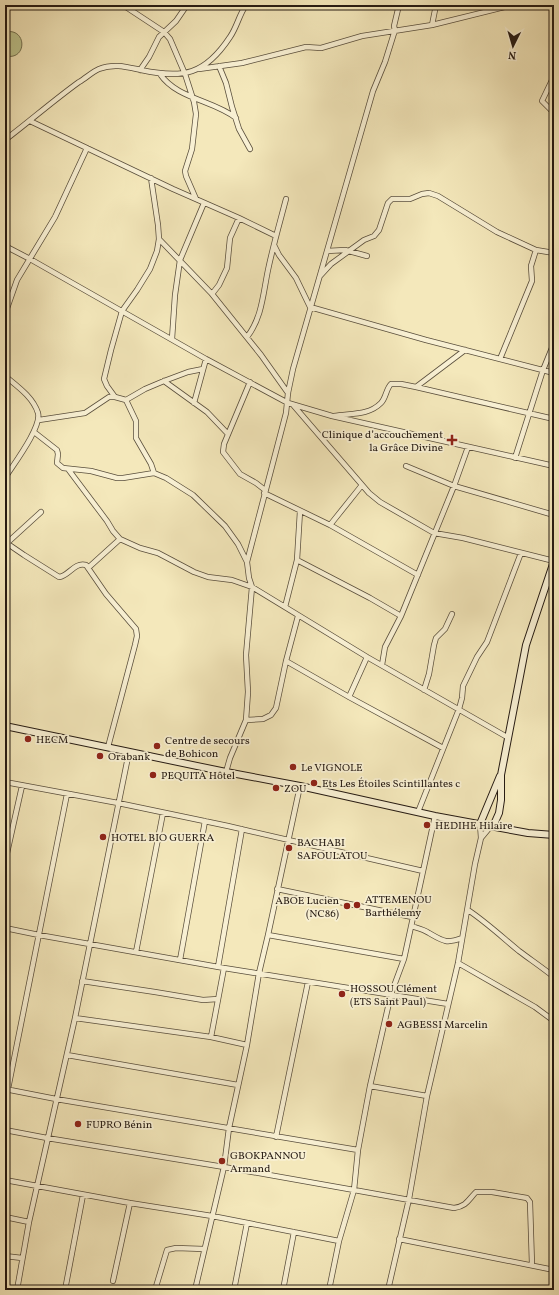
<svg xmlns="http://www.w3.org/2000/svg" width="559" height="1295" font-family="Vollkorn,serif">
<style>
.green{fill:#bec58e;stroke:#727050}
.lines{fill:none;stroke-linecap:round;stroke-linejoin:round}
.street-casing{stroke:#594e3c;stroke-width:6}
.secondary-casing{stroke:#251a12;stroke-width:8}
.street{stroke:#f8f0d3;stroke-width:4.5}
.secondary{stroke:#f8f0d3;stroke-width:6}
.poi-dot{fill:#8f2418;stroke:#f8f0d3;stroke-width:1.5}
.labels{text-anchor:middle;stroke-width:3.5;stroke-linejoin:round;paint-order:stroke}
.poi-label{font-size:11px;fill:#251a12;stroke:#f8f0d3;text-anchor:start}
</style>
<rect width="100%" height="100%" fill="#f4e8bb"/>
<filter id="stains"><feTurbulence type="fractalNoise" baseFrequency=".005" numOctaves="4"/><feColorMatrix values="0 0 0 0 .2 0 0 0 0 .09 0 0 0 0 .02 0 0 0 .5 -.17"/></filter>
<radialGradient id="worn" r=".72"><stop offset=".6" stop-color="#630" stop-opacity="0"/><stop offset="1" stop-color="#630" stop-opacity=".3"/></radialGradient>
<path class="green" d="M5 32C27 27 28 61 5 56Z"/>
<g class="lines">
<defs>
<path id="street" d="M123 5 164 32 170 39 185 74 194 102 196 114 192 149 185 171 186 176 196 199
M432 25 436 5
M219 66 226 83 232 107 239 129 250 149
M199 69 242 63 306 47 321 48 362 36 432 25 513 5
M140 70 149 57 159 37 176 21 187 5
M160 74C177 99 213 100 236 118
M554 76 542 101 550 109 554 112
M30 121 173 189 239 218 276 236
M5 140C30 121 54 100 79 82 86 78 92 72 99 69 114 63 127 67 141 70 183 79 205 75 230 37 237 27 239 15 246 5
M159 239 212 294 261 355 288 393
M274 245 279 255 296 278 310 307 426 340 554 373
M5 246 30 259 206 359 288 403 332 416 554 466
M327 251 345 250 367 256
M320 276 331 264 364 240 374 236 379 230 388 203 392 199H410L422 194 429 193 438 196 497 232 536 250 554 253
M212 294 219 285 227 268 230 238 239 218
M5 314 17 280 55 217 87 148
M247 337C262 318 263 294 268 270 273 246 280 222 286 199
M172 339 175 295 180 260 204 203
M500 359 532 281 531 266 536 250
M5 376C17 386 33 397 38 413 42 427 13 465 5 478
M164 381 207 412 228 434
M250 382 224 444 223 452 240 474 256 483 265 490
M416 387 554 419
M115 397 107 386 104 379 111 350 122 311 137 290 150 269 157 251 159 239 158 225 151 178
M126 400 136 421V438L151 464 154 473
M194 403 206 359
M294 406 369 493 380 502 434 533 463 538 554 561
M334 416C350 413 368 416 381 403 386 398 386 389 391 384H401L416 387 465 350
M39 420 85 413 109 397H115L126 400 145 389 164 381 188 372 203 369
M34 432 57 450 58 454 57 463 63 468 91 471 117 478H123L154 473 166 478 193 495 225 526 238 544 247 562
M515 458 543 370 554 343
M406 466 454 486 554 515
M68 469 107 521 113 531 120 539 140 548 158 553 194 572 208 577 232 580 252 587 367 657 507 737
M264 493 330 525 418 575
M330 525 362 485
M5 542 24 555 59 577C69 576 74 562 86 565L106 594 136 629 137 636 135 645 108 747
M7 543 41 512
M297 560 370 598 401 616
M88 568 120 539
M285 607 297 560 300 511
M286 661 349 697 443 748
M382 665 385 647 401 616 454 486 468 447
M424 690 429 674 434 645 436 638 445 629 452 614
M349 697 367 657
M246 720 263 719 271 715 276 708 286 661 298 616
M226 772 230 758 246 720 248 692 246 655 252 587 249 578 247 562 286 413 288 393 293 369 373 91 385 62 395 30 394 26 399 5
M5 782 118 803 228 826 423 871
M300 786 268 935 404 959 435 816
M418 812 459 709 462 698 463 686 477 657 487 642 521 553
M481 838 491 826
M5 862 22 786
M277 889 412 917
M468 910C486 922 502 937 519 951 531 960 543 968 554 977
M411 926C417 928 423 929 429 933 443 941 446 944 462 938
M5 928 39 935 224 968 448 1004
M136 952 163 813
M404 959 391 994 370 1086 358 1150 354 1190 454 1208C467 1206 468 1200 476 1192H492L527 1198 530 1202 532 1265
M180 960 205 821
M458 963 535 1007 554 1021
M218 967 242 829
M82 981 155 992 203 1000 218 999
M75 1018 211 1037 247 1045
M211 1037 224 968
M67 1055 238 1085
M370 1086 427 1096
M5 1089 56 1099 358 1150
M8 1089 67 794
M5 1130 47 1138 224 1167 229 1128 247 1045 259 973 268 935
M276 1137 308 982
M5 1180 130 1203 212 1216 339 1241
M5 1217 29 1222
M399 1239 554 1270
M5 1256 22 1258
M113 1281 130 1203
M17 1290 29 1222 75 1018 129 752
M65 1290 83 1195
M155 1290 167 1250 176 1248 204 1249
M195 1290 224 1167 354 1190 339 1241 329 1290
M234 1290 247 1223
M283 1290 294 1232
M388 1290 409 1199 427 1096 458 963 475 864 481 838 480 824"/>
<path id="secondary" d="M5 726 226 772 300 786 435 816 528 833 554 835
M480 824 500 776
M491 826 495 822 499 813 501 800V775L526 645 554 561"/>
</defs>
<use href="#street" class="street-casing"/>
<use href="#secondary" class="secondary-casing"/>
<use href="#street" class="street"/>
<use href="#secondary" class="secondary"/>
</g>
<g class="poi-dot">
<path d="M450 434h4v4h4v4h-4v4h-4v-4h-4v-4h4z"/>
<circle cx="28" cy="739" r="4"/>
<circle cx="157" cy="746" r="4"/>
<circle cx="100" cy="756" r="4"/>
<circle cx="293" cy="767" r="4"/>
<circle cx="153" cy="775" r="4"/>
<circle cx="314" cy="783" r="4"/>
<circle cx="276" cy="788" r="4"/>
<circle cx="427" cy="825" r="4"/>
<circle cx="103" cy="837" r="4"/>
<circle cx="289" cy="848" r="4"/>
<circle cx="357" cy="905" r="4"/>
<circle cx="347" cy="906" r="4"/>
<circle cx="342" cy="994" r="4"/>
<circle cx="389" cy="1024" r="4"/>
<circle cx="78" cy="1124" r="4"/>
<circle cx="222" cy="1161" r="4"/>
</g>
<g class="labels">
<g class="poi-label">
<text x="443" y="438" text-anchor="end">Clinique d’accouchement<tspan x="443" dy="13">la Grâce Divine</tspan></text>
<text x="36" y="743">HECM</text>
<text x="165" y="744">Centre de secours<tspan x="165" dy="13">de Bohicon</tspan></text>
<text x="108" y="760">Orabank</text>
<text x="301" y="771">Le VIGNOLE</text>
<text x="161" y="779">PEQUITA Hôtel</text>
<text x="322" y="787">Ets Les Étoiles Scintillantes c</text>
<text x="284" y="792">ZOU</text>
<text x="435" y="829">HEDIHE Hilaire</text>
<text x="111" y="841">HOTEL BIO GUERRA</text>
<text x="297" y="846">BACHABI<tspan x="297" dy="13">SAFOULATOU</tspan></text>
<text x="365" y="903">ATTEMENOU<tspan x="365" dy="13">Barthélemy</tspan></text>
<text x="339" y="904" text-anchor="end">ABOE Lucien<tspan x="339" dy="13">(NC86)</tspan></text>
<text x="350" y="992">HOSSOU Clément<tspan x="350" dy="13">(ETS Saint Paul)</tspan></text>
<text x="397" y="1028">AGBESSI Marcelin</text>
<text x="86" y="1128">FUPRO Bénin</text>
<text x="230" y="1159">GBOKPANNOU<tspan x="230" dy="13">Armand</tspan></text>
</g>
</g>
<rect width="559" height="1295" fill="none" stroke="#f4e8bb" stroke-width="20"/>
<rect x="6" y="6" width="547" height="1283" fill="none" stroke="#251a12" stroke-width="2"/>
<rect x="10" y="10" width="539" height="1275" fill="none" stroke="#251a12"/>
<g transform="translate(513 46) rotate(185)" stroke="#f8f0d3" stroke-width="3" paint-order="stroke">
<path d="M0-3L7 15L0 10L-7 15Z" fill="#251a12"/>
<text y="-6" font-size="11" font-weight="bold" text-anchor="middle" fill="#251a12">N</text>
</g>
<rect width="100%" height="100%" filter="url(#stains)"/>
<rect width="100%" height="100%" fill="url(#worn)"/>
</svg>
